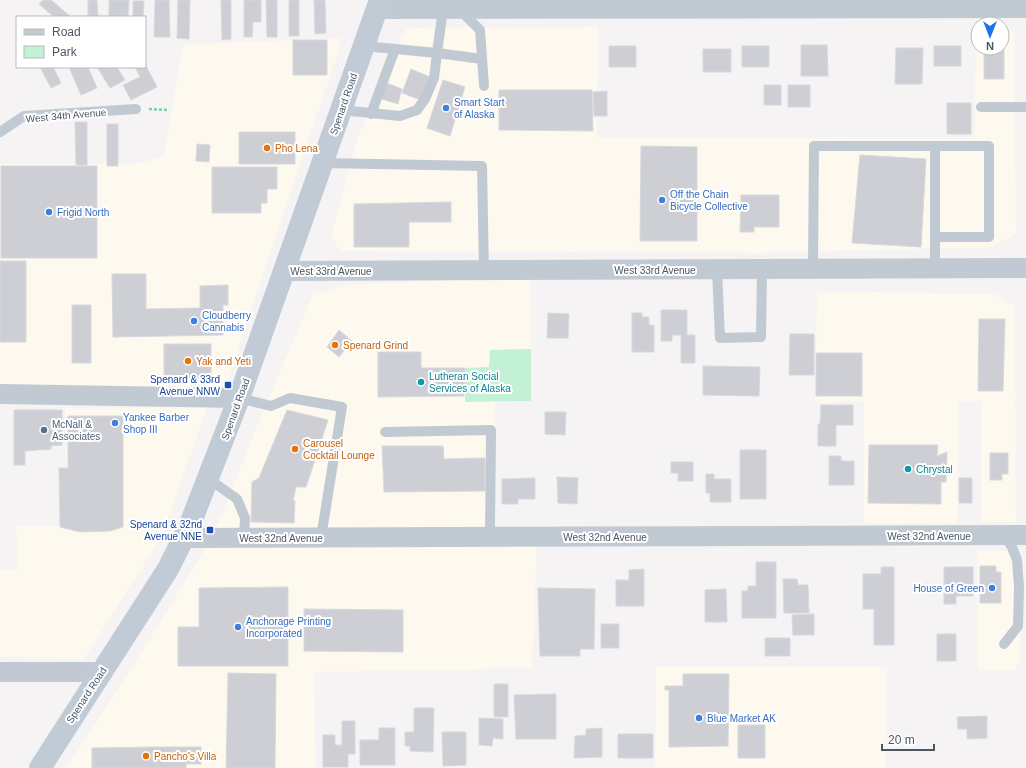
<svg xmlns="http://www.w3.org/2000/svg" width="1026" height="768" font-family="Arial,sans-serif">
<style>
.commercial{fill:#fdf9ef}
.green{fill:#c3f1d5}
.building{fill:#cdcfd5;stroke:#d7d9de}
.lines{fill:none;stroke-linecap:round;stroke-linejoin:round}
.path{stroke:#7ad0a6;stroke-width:2.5;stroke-dasharray:3 2;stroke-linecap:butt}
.service{stroke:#c1cad2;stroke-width:10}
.minor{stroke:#c1cad2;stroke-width:20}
.secondary{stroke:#c1cbd6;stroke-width:22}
.shop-dot{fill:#3f7fe0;stroke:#fff;stroke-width:1.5}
.food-dot{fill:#e8710a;stroke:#fff;stroke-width:1.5}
.culture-dot{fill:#0f9aa8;stroke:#fff;stroke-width:1.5}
.transit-dot{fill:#1a4fb4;stroke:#fff;stroke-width:1.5}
.service-dot{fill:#5c6f8a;stroke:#fff;stroke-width:1.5}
.labels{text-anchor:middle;stroke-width:4;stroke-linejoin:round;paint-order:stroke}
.shop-label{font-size:10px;fill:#366cbe;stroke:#fff;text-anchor:start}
.street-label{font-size:10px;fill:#4a5661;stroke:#fff}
.food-label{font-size:10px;fill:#c56008;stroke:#fff;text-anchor:start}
.culture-label{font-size:10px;fill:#0d838f;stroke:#fff;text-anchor:start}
.transit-label{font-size:10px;fill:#164399;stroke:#fff;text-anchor:end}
.service-label{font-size:10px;fill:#4e5e75;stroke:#fff;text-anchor:start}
</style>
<rect width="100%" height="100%" fill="#f5f3f3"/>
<path class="commercial" d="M598 27 597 138 974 139 976 34H978V48H1002V33H1014L1016 234 992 247 840 251 761 253 340 251 331 236 357 139 391 58 407 28Z
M340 38 339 50 225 388 0 385V164L143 163 164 155 183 45Z
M478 279H530L531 401 495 402 496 521V546L537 545 532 668 314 672 316 768H67V767L145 647 206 547 223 512 262 413 313 294 351 284Z
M817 291 995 294 1015 306 1016 522H981V401H959L957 523 864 524V401L815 403Z
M207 407 163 534 84 659 0 657V569H18L16 525 59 526 60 468 66 466 65 408Z
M1018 550 1020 565V660L1015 670 978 669 977 551Z
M656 667H887L885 768H655Z"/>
<path class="green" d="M531 349V401L465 402V368L489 367 490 350Z"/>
<path class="building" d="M43 0H51L71 17H54L39 4Z
M88 0H97L98 16 107 17H88Z
M109 0H129L128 17H109Z
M155 0H169L170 37H154Z
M178 0H190L189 39 177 38Z
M221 0H231V39L222 40Z
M244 0H261V22H253L252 37H244Z
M266 0H277V37H267Z
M289 0H299V36H289Z
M314 0H325L326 33 315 34Z
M133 1H144L143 17H133Z
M293 40H327V75H293Z
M1002 41H1004V79H984V48H1002Z
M801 45H827L828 76H801Z
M609 46H636V67H609Z
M742 46H769V67H742Z
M934 46H961V66H934Z
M896 48H923L922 84H895Z
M703 49H731V72H703Z
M145 64 157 87 131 100 123 85 140 77 135 67H145Z
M40 67H53L61 83 51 88Z
M69 67H88L97 88 81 95Z
M97 67H117L125 80 110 88Z
M411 69 430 77 421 100 402 93Z
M443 80 465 87 450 136 427 128Z
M384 82 402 89 398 104 379 98Z
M764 85H781V105H764Z
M788 85H810V107H788Z
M499 90H592L593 131 499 130Z
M607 91V116H594L593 92Z
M947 103H971V134H947Z
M75 122H87V165H76Z
M107 124H118V166H107Z
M239 132H295V164H239Z
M197 144 210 145 209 162 196 161Z
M641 146 697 147V241H640Z
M860 155 926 159 921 247 852 243Z
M1 166H97V258H1Z
M212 167H277V189H267V203H261V213H212Z
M741 195H779V227H754V232H740Z
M451 202V222H409V247H354V204Z
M0 261H26V342H0Z
M112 274H146V309L200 308V286L228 285V305H223V335L113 337Z
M72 305H91V363H72Z
M661 310H687V335H695V363H681V335H672V341H661Z
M548 313 569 314 568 338H547Z
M632 313H642V317H649V325H654V352H632Z
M979 319H1005L1003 391H978Z
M339 330 352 341 339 357 327 347Z
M790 334H814V375H789Z
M164 344H211V378H164Z
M378 352H421V368H465L464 396 378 397Z
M816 353H862V396H816Z
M703 366 760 367 759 396 703 395Z
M821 405H853V425H836V446H818V424H820Z
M14 410H62V445L51 446V449L25 451V465H14Z
M287 410 328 420 306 487H296L293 501H295L294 523 251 522 252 482 259 478Z
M545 412H566L565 435 545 434Z
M68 416H123V527L110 531 80 532 60 527 59 468H68Z
M869 445H938L937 456 947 452 946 482H941V504L868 503Z
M382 446H443L444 459 485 458V491L384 492Z
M740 450H766V499H740Z
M990 453H1008V474H1002V480H990Z
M829 456H841V461H854V485H829Z
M671 462H693V481H678V473H671Z
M706 474H714V479H731V502H710V493H706Z
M557 477 578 478 577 504 558 503Z
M535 478V499H518V504H502V479Z
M959 478H972V503H959Z
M756 562H776V618H742V591H748V586H756Z
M980 566H996V572H1001V603H980Z
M881 567H894V645H874V609H863V574H881Z
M944 567H973V596H956V604H944Z
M644 569V606H616V580H629V570Z
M783 579H797L798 585H808L809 613H784Z
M288 587V666H178V627H199V588Z
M538 588 595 589 594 649H580V656H540Z
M726 589 727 622H705V590Z
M304 609 403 610V652L304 651Z
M814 614V635H793L792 615Z
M601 624H619V648H601Z
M937 634H956V661H937Z
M765 638H790V656H765Z
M228 673 276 674 275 768H226Z
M683 674H729L728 746 669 747V690H665V686H683Z
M494 684H508V717H494Z
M556 694V739H516L514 695Z
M414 708H434L433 752 410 751V746H405V732H414Z
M987 716V738L967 739V729H958L957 717Z
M479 718 503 719V739L493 738 492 746 479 745Z
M342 721H355V754H348V767H323V735H335V745H342Z
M738 725H765V758H738Z
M379 728H395V765H360V740H379Z
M602 728V757L574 758 575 736 586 735V729Z
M442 732H466V765L443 766Z
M618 734H653V758H618Z
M155 747H201V764H186V768H92V748Z"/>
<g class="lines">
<path class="path" d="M149 109 168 110"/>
<path class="service" d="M460 10 480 30 484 86
M364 46 437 53 443 9
M981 107H1026
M341 110 400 116 417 110 425 99 434 78 437 53 482 59
M371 114 395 49
M0 132 24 116 136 109
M322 163 482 166 484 271
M935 237H989V146H935V269
M813 269 814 146H935
M717 270 720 338 761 337 762 270
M239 398 271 406 290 398 342 407 321 538
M385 432 491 430 490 537
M209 479 237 499 245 518 244 538
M1004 535 1012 547 1017 560 1019 587 1018 626 1004 644"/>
<path class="minor" d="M377 9 1026 8
M283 271 1026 268
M0 394 239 398
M184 538 1026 535
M0 672H101"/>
<path class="secondary" d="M40 768 168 569 189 527 239 398 380 0"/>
</g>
<g class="shop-dot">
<circle cx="446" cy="108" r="4"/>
<circle cx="662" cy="200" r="4"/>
<circle cx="49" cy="212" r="4"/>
<circle cx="194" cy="321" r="4"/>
<circle cx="115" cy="423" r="4"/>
<circle cx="992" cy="588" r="4"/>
<circle cx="238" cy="627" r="4"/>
<circle cx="699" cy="718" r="4"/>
</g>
<g class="food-dot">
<circle cx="267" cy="148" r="4"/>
<circle cx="335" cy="345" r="4"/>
<circle cx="188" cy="361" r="4"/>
<circle cx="295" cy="449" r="4"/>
<circle cx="146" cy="756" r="4"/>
</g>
<g class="culture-dot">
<circle cx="421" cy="382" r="4"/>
<circle cx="908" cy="469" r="4"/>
</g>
<g class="transit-dot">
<rect x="224" y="381" width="8" height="8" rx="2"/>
<rect x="206" y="526" width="8" height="8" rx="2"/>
</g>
<circle class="service-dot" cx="44" cy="430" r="4"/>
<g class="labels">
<g class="shop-label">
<text x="454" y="106">Smart Start<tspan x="454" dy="12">of Alaska</tspan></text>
<text x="670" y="198">Off the Chain<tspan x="670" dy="12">Bicycle Collective</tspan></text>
<text x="57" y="216">Frigid North</text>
<text x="202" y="319">Cloudberry<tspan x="202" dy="12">Cannabis</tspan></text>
<text x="123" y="421">Yankee Barber<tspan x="123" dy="12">Shop III</tspan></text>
<text x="984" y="592" text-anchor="end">House of Green</text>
<text x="246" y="625">Anchorage Printing<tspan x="246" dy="12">Incorporated</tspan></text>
<text x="707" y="722">Blue Market AK</text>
</g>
<g class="street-label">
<text transform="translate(343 104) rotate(-71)" y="4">Spenard Road</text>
<text transform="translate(66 115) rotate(-5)" y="4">West 34th Avenue</text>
<text x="655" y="274">West 33rd Avenue</text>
<text x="331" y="275">West 33rd Avenue</text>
<text transform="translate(235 409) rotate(-70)" y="4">Spenard Road</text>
<text x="929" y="540">West 32nd Avenue</text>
<text x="605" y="541">West 32nd Avenue</text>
<text x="281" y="542">West 32nd Avenue</text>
<text transform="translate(86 695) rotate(-57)" y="4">Spenard Road</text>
</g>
<g class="food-label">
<text x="275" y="152">Pho Lena</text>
<text x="343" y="349">Spenard Grind</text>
<text x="196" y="365">Yak and Yeti</text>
<text x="303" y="447">Carousel<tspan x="303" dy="12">Cocktail Lounge</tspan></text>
<text x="154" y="760">Pancho's Villa</text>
</g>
<g class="culture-label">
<text x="429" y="380">Lutheran Social<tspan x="429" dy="12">Services of Alaska</tspan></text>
<text x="916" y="473">Chrystal</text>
</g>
<g class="transit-label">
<text x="220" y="383">Spenard &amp; 33rd<tspan x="220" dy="12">Avenue NNW</tspan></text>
<text x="202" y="528">Spenard &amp; 32nd<tspan x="202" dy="12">Avenue NNE</tspan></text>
</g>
<g class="service-label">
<text x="52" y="428">McNall &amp;<tspan x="52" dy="12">Associates</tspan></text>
</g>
</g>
<rect x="16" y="16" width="130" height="52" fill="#ffffff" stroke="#b7bbc0"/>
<rect x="24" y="29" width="20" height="6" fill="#c1cbd6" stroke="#b7bbc0"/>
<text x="52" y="36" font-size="12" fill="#4a5661">Road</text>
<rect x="24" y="46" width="20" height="12" fill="#c3f1d5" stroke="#b7bbc0"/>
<text x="52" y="56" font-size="12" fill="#4a5661">Park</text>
<g transform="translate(990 36) rotate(180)"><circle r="19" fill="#ffffff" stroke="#b7bbc0"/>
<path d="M0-3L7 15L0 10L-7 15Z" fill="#1a73e8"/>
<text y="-6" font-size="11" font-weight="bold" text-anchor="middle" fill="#4a5661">N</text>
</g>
<path d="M882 744v6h52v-6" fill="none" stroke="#4a5661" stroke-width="2"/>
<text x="888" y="744" font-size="12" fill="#4a5661" stroke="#ffffff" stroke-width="3" paint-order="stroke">20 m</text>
</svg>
